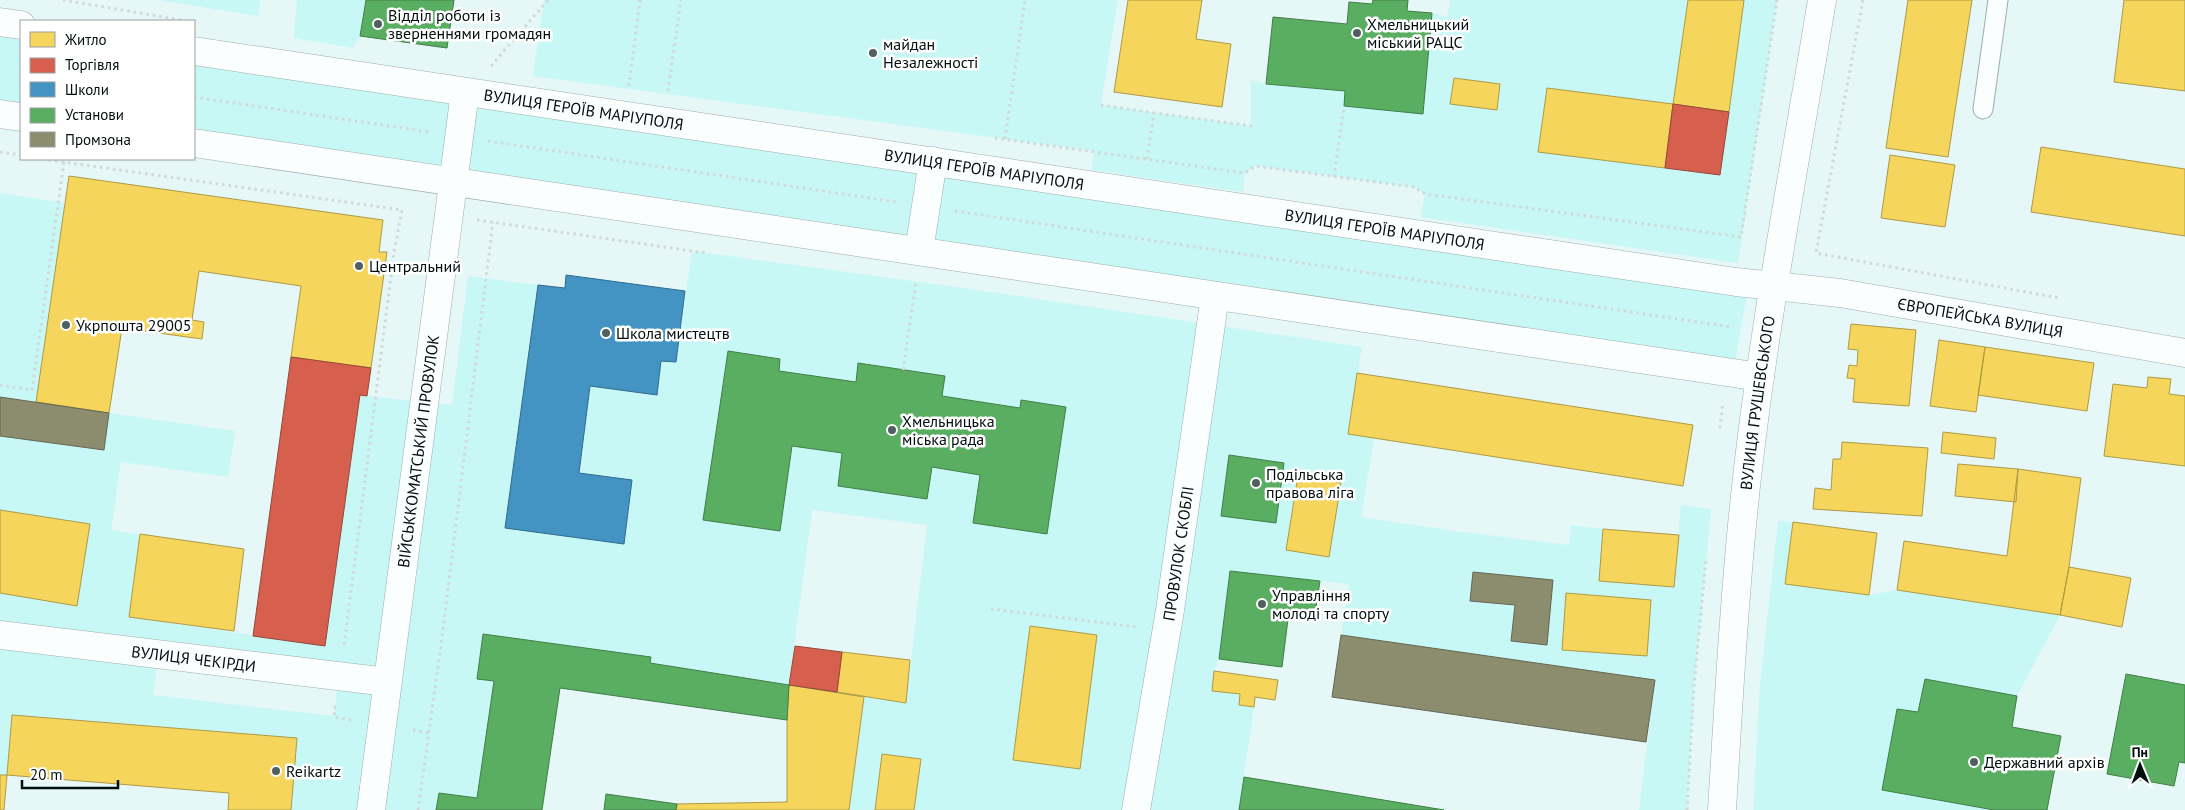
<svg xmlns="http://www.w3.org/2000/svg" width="2185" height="810" font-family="'PT Sans',sans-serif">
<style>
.green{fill:#c7f8f6;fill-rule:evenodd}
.homes{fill:#f6d55c;stroke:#ad9a45}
.shops{fill:#d6604d;stroke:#96483a}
.schools{fill:#4393c3;stroke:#306b8d}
.public{fill:#5aae61;stroke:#407e48}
.industry{fill:#8c8c6e;stroke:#636651}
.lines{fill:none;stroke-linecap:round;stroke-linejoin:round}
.service-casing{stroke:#9eadad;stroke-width:21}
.minor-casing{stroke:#9eadad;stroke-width:29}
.tertiary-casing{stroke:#9eadad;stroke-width:29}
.path{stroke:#d2d8d7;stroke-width:3;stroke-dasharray:2.5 4;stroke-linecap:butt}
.service{stroke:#fbfefe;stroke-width:19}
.minor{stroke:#fbfefe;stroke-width:28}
.tertiary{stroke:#fbfefe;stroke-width:28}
.poi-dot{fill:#51605f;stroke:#fff;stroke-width:2}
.labels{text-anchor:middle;stroke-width:5;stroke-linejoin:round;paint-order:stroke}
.poi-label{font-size:16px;fill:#020f0e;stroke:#fff;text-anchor:start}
.street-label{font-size:16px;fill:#020f0e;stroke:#fff}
</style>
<rect width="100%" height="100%" fill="#e5f7f6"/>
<path class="green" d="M159 0H260L258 16Z
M297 0H366L360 36 353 48 294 38Z
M544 0H1118L1101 105 1251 126V80L1266 84 1345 91 1344 106 1423 113 1432 13 1447 17 1450 0H1777L1738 263 1421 217 1425 194 1414 187 1255 166 1245 173 1243 192 1092 170 1094 151 533 76Z
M0 32 21 36V107L0 103Z
M194 61 1747 294 1735 363 194 132Z
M0 193 65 203 36 402 0 397Z
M692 251 957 287 1362 347 1348 434 1374 438 1361 517 1454 531 1569 545 1571 525 1603 529 1599 581 1674 587 1681 505 1711 509 1694 685 1687 810H1639L1655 680 1341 635 1349 584 1231 571 1219 659 1214 671 1212 690 1240 694 1239 705 1254 707 1239 810H914L921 759 882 754 875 810H849L864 697 906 703 927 525 812 510 789 685 650 663V657L483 634 477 679 494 681 477 798 439 793 436 810H291L296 738 12 715 7 775H0V593L77 605 0 510V436L104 450 109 413 235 431 228 477 121 462 111 530 140 534 129 617 325 646 360 395 452 405 468 276 538 285 506 528 624 544 632 480 579 473 590 386 657 395 661 361 676 362ZM728 352 780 359 779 371 856 382 859 363 945 376 942 396 1020 408 1021 400 1066 407 1047 534 973 523 980 475 932 467 927 499 838 486 842 453 792 446 780 531 703 520ZM1473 572 1553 580 1547 645 1511 641 1515 605 1471 601ZM1566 593 1651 600 1647 656 1562 650ZM158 656 339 677 334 716 153 695Z
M1778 521 1793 522 1785 584 1869 595 1897 590 2060 615 2017 696 1925 679 1918 712 1897 709 1882 790 1994 810H1753L1760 684Z"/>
<path class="homes" d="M1128 0H1202L1196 39 1231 44 1222 107 1114 92Z
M1688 0H1744L1729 112 1673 104Z
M1908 0H1972L1948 157 1886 148Z
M2124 0H2185V91L2114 82Z
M1454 78 1500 84 1497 110 1450 104Z
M1547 88 1673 104 1665 168 1538 152Z
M2041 147 2185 169V236L2031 212Z
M1890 155 1955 165 1945 227 1881 218Z
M69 176 383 220 379 252H387L371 368 291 357 301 286 199 271 192 320 204 322 202 339 122 328 109 413 36 402Z
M1851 324 1916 330 1909 406 1853 402 1855 379 1847 378 1849 365 1857 366 1858 350 1848 349Z
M1939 340 1985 347 1976 412 1930 406Z
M1985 347 2094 363 2087 411 1978 395Z
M1357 373 1693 425 1683 486 1348 434Z
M2148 377 2171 379 2169 394 2185 396V466L2104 456 2113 384 2147 388Z
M1943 432 1996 438 1994 459 1941 453Z
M1842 442 1928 448 1922 516 1813 509 1815 488 1831 490 1833 459H1841Z
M1958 464 2018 469 2016 502 1955 496Z
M2018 469 2081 478 2069 567 2060 615 1897 590 1904 541 2007 556Z
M1298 476 1341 483 1329 557 1286 550Z
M0 510 90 524 77 606 0 593Z
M1793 522 1877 533 1869 595 1785 584Z
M1603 529 1679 535 1674 587 1599 581Z
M140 534 244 549 234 631 129 617Z
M2069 567 2131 578 2122 627 2060 615Z
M1566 593 1651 600 1647 656 1562 650Z
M1030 626 1097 635 1080 769 1013 760Z
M842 652 910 660 906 703 837 692Z
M1214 671 1278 680 1275 700 1255 697 1254 707 1239 705 1240 694 1212 691Z
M789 685 864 697 849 810H676L677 804 787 802V720Z
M12 715 297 738 291 810H228L229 793 7 775Z
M882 754 921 759 914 810H875Z
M0 775H7L4 810H0Z"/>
<path class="shops" d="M1673 104 1729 112 1720 175 1665 168Z
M291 357 371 368 367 396 360 395 325 646 253 636Z
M795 646 842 652 837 692 789 685Z"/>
<path class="schools" d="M566 275 685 291 676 362 661 361 657 395 590 386 579 473 632 480 624 544 505 528 538 285 565 288Z"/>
<path class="public" d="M366 0H454L447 48 360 36Z
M1373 0H1408L1407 11 1432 13 1423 114 1344 106 1345 91 1266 84 1273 17 1347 24 1349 2 1372 4Z
M728 351 780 359 779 371 856 382 858 363 945 376 942 396 1020 408 1021 400 1066 407 1047 534 973 523 980 475 932 467 927 499 838 486 842 453 792 446 780 531 703 520Z
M1229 455 1284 463 1276 523 1221 516Z
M1230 571 1320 581 1315 614 1289 611 1282 667 1219 659Z
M483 634 651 657 650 663 789 685 787 720 560 688 542 810H436L439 793 477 798 494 681 477 679Z
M2126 674 2185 685V763L2179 762 2174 786 2107 774Z
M1925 679 2017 696 2012 727 2061 736 2047 810H1994L1882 790 1897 709 1918 712Z
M1244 777 1444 810H1239Z
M606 794 677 804 676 810H604Z"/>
<path class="industry" d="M0 397 109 413 104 450 0 436Z
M1473 572 1553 580 1547 645 1511 641 1515 605 1470 601Z
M1341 635 1655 680 1646 742 1332 697Z"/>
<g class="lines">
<defs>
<path id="service" d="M1983 109 1998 0"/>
<g id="minor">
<path d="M919 251 933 161"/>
<path id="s1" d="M0 635 387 682"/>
<path id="s2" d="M371 810 465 92"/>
<path id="s3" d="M1136 810 1170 610 1215 296"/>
</g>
<g id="tertiary">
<path d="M0 22 21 25"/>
<path id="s4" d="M194 51 1736 282 1840 293 2185 353"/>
<path d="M0 114 21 117"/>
<path d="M194 143 1760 377"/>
<path id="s5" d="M1722 810C1728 712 1733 613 1743 515 1760 343 1794 171 1822 0"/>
</g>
</defs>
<use href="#service" class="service-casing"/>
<use href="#minor" class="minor-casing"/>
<use href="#tertiary" class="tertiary-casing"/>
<path class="path" d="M63 0 187 21
M1863 0 1816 253 2059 298
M491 66 548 0
M629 86 640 0
M668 91 681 0
M194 97 430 132
M1101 105 1154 113
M995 138 1245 173 1255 166 1414 187 1425 194 1741 237 1777 0
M1005 139 1025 0
M488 141 897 202
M0 152 21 155
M42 159 402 210 394 252 344 646
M1147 159 1154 113 1252 126
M1334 177 1344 106
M955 211 1731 327
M477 220 706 253
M903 370 916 281
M0 385 32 390 64 162
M1720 428 1723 402
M991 609 1137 627
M335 706 334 717 352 720
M413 730 429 733
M418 810 441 646 493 222
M1687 810 1694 685 1706 561"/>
<use href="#service" class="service"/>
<use href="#minor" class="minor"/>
<use href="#tertiary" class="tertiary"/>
</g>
<g class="poi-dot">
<circle cx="378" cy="24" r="5"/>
<circle cx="1357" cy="33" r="5"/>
<circle cx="873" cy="53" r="5"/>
<circle cx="359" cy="266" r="5"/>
<circle cx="66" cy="325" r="5"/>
<circle cx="606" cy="333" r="5"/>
<circle cx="892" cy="430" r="5"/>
<circle cx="1256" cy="483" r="5"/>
<circle cx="1262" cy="604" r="5"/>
<circle cx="1974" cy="762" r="5"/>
<circle cx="276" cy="771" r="5"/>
</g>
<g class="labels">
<g class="poi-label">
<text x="388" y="21">Відділ роботи із<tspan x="388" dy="18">зверненнями громадян</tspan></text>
<text x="1367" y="30">Хмельницький<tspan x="1367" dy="18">міський РАЦС</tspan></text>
<text x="883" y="50">майдан<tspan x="883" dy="18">Незалежності</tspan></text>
<text x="369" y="272">Центральний</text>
<text x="76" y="331">Укрпошта 29005</text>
<text x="616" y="339">Школа мистецтв</text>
<text x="902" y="427">Хмельницька<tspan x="902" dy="18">міська рада</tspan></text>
<text x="1266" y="480">Подільська<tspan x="1266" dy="18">правова ліга</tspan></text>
<text x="1272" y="601">Управління<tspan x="1272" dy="18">молоді та спорту</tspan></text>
<text x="1984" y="768">Державний архів</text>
<text x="286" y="777">Reikartz</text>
</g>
<g class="street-label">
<text dy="6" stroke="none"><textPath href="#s4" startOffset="394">ВУЛИЦЯ ГЕРОЇВ МАРІУПОЛЯ</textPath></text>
<text dy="6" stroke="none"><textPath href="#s4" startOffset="799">ВУЛИЦЯ ГЕРОЇВ МАРІУПОЛЯ</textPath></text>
<text dy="6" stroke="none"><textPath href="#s4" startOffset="1204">ВУЛИЦЯ ГЕРОЇВ МАРІУПОЛЯ</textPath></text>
<text dy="6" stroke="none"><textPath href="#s4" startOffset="1806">ЄВРОПЕЙСЬКА ВУЛИЦЯ</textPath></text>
<text dy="6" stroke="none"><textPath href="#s5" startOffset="409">ВУЛИЦЯ ГРУШЕВСЬКОГО</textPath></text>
<text dy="6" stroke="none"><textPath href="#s2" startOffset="362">ВІЙСЬККОМАТСЬКИЙ ПРОВУЛОК</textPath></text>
<text dy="6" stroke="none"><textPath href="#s3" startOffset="260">ПРОВУЛОК СКОБЛІ</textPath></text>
<text dy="6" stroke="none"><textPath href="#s1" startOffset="195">ВУЛИЦЯ ЧЕКІРДИ</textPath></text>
</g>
</g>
<rect x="20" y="20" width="175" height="140" fill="#ffffff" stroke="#9a9f9f"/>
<rect x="30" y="32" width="25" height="15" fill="#f6d55c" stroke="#9a9f9f"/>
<text x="65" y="45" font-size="15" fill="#020f0e">Житло</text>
<rect x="30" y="58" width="25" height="15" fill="#d6604d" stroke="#9a9f9f"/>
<text x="65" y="70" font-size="15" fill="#020f0e">Торгівля</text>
<rect x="30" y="82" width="25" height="15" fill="#4393c3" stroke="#9a9f9f"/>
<text x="65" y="95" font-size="15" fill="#020f0e">Школи</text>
<rect x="30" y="108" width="25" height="15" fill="#5aae61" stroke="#9a9f9f"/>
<text x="65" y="120" font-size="15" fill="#020f0e">Установи</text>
<rect x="30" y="132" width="25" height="15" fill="#8c8c6e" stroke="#9a9f9f"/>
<text x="65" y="145" font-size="15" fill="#020f0e">Промзона</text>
<g transform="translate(2140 765) rotate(359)" stroke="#ffffff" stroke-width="4" paint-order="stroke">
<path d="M0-4L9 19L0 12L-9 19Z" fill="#020f0e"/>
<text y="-8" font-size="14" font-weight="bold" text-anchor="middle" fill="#020f0e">Пн</text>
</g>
<path d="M22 780v8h96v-8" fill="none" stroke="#020f0e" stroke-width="2.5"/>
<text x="30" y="780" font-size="15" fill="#020f0e" stroke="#ffffff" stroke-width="4" paint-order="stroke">20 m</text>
</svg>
